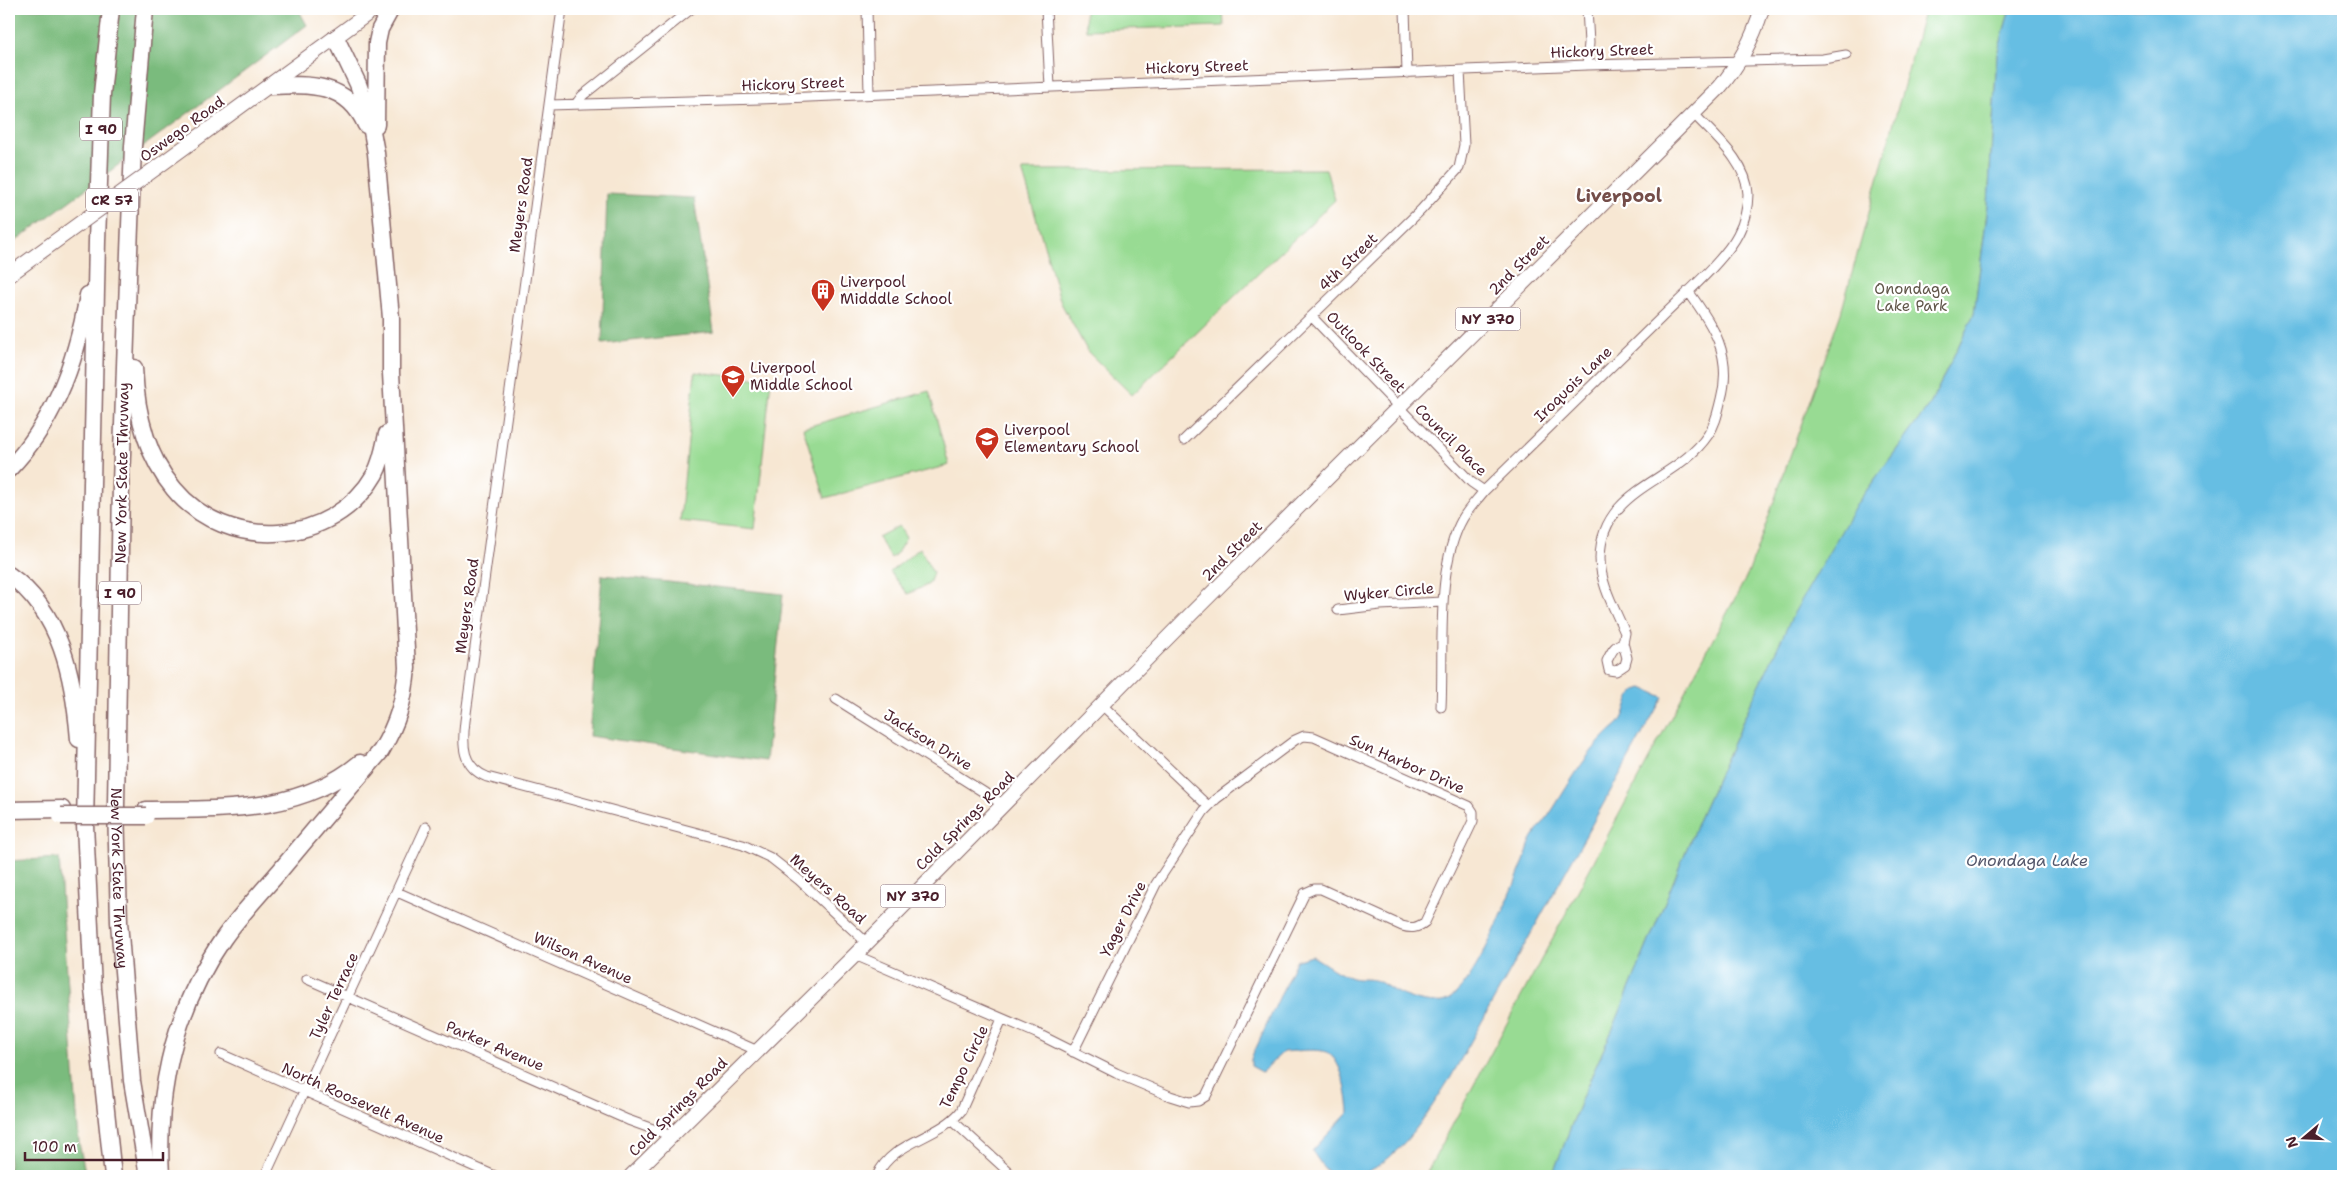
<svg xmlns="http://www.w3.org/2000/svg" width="2352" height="1185" font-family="'Shantell Sans',sans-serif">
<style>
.green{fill:#98db93;stroke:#717d5f}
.forest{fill:#7abb7d;stroke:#626d54}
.water{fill:#66bee3;stroke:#586e87}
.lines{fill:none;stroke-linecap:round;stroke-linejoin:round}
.street-casing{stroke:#876566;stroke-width:11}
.primary-casing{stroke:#876566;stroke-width:16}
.highway-casing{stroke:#876566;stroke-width:19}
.street{stroke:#fff;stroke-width:9}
.primary{stroke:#fff;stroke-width:14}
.highway{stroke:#fff;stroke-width:16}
.primary-bridge-casing{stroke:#876566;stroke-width:16;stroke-linecap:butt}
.highway-bridge-casing{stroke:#876566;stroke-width:19;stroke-linecap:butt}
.primary-bridge{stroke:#fff;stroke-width:14}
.highway-bridge{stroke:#fff;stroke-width:16}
.labels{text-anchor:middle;stroke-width:4.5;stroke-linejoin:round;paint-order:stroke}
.shield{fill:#fff;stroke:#80626b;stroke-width:1}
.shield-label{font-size:14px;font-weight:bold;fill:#4a1f2b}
.street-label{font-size:15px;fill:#4a1f2b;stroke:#fff}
.poi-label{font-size:15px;fill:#4a1f2b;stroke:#fff;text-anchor:start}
.park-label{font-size:15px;fill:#61574a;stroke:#fff}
.water-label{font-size:16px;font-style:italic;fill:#54576b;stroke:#fff}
.quarter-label{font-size:18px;font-weight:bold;fill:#744d49;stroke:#fff}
</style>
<rect width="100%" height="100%" fill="#fff"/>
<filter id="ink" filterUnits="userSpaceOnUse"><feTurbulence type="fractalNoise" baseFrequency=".02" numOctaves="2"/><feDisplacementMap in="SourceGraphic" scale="10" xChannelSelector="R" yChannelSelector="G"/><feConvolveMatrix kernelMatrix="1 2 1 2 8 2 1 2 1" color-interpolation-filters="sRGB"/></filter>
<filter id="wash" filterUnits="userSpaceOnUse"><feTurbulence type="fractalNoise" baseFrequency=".0096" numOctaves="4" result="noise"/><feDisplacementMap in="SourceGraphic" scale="20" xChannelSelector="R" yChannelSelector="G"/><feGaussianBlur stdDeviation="1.12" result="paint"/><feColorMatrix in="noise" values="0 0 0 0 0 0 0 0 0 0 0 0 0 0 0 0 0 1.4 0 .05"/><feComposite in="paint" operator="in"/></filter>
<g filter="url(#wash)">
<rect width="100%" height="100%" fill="#f7e7d3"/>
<path class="green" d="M1085 9H1223L1224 26 1086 30Z
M1925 9H2010L1997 54 1988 205 1974 314 1931 403 1858 502 1751 703 1699 819 1615 1024 1584 1093 1552 1176H1425L1748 574 1841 313Z
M1326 169 1335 200 1132 395 1088 352 1061 303 1022 170Z
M695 372 771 380 755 529 680 521Z
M929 391 949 465 825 498 803 428Z
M899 526 906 538 897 553 891 558 878 537Z
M920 548 933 573 929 584 908 594 890 572Z"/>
<path class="forest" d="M9 9H298L307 25 9 246Z
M607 194 694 198 714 332 602 344Z
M602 575 783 594 766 761 589 736Z
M59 858 79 1143 86 1176H9V861Z"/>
<path class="water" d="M2010 9H2343V1176H1552L1584 1093 1615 1024 1699 819 1751 703 1794 613 1858 502 1931 403 1974 314 1988 205 1997 54Z
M1643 688 1663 697 1451 1077C1428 1112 1387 1185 1336 1176 1326 1174 1318 1159 1312 1151L1349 1112C1348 1096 1342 1055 1323 1051 1311 1049 1296 1051 1283 1052L1262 1072 1251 1066V1059L1296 961 1312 956C1325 963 1338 974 1352 978 1360 980 1369 978 1378 981 1384 984 1389 988 1394 991 1406 998 1428 1005 1442 1002 1473 996 1511 891 1524 861 1527 853 1529 843 1533 837 1539 827 1547 819 1553 809 1572 779 1589 748 1617 725 1630 714 1623 692 1643 688Z"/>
</g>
<g filter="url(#ink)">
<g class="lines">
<defs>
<path id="street" d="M562 9 465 721C462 745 462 767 487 777L743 845 771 858 799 880 867 943
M867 9 869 94
M1046 9 1050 87
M1405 9 1407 73
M1587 65 1589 43 1587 9
M576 104 582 96 691 9
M549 105 760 99 1587 65 1823 59 1846 55
M1312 317 1471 482 1484 491
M1184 440 1421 210 1459 168 1464 145 1460 71
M1338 610 1380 605 1443 602
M1623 643 1625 633C1615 609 1600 584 1600 558 1601 487 1676 483 1708 435 1716 424 1718 411 1721 399 1733 355 1713 325 1688 291
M1623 643 1627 658 1625 665 1616 671 1609 670 1607 661C1611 653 1614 645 1623 643Z
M836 699 1004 805
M1102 705 1208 806
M1441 707C1444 651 1435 566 1463 518 1469 508 1477 500 1484 491 1543 433 1602 376 1661 318 1682 297 1725 260 1738 234 1744 223 1748 207 1748 194 1747 162 1714 136 1694 114
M397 892 758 1051
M855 955 1036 1033 1116 1073 1170 1096 1189 1102 1198 1101 1206 1096 1305 893 1314 889H1321L1402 926C1412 929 1417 928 1425 922L1473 821V812L1469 806 1314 737 1304 736 1295 740 1216 799 1204 811 1156 884 1073 1052
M307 979 628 1120 672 1136
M221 1054 495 1176
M953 1121 1013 1176
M265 1176 426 827
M877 1176C892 1141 938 1139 961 1111L1002 1019"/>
<path id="primary" d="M156 168 374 9
M9 275 68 232
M631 1176 855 955 1191 614 1719 88C1740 64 1753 39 1762 9"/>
<g id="highway">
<path d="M111 9 102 94 97 241 85 825 93 989 113 1176"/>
<path id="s1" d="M145 9 133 146 128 279 121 483 116 805 119 922 132 1081 148 1176"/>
<path d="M270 86C309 84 347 82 366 125"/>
<path d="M376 125 377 43 380 29 391 9"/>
<path d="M134 368C136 411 146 456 174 489 227 553 333 547 375 474 382 461 384 448 387 434"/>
<path d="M9 469C55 422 77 359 88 295"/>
<path d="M9 575C61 611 74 679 79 739"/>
<path d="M9 810 62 809"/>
<path d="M146 810C221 809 299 814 360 763"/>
<path d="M161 1176C156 1091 174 1010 223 939 239 916 260 894 279 872 312 832 347 791 381 751 398 722 404 701 407 668L391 373V318L376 153 369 115 358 84 336 38"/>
</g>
</defs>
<use href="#street" class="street-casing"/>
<use href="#primary" class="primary-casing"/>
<use href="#highway" class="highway-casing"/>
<use href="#street" class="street"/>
<use href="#primary" class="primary"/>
<use href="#highway" class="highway"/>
<defs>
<path id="primary-bridge" d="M68 232 156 168"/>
<path id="highway-bridge" d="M61 816H146"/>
</defs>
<use href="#primary-bridge" class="primary-bridge-casing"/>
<use href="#highway-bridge" class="highway-bridge-casing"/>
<use href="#primary-bridge" class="primary-bridge"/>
<use href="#highway-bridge" class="highway-bridge"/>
</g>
</g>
<defs>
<symbol id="building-pin" viewBox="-11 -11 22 30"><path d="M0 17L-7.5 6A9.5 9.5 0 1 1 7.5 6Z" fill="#c8321e" stroke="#fff"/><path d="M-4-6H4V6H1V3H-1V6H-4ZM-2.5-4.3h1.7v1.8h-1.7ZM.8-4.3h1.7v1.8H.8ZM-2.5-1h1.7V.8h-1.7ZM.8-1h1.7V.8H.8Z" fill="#fff"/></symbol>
<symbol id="school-pin" viewBox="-11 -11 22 30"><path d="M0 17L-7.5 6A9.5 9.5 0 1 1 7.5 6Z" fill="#c8321e" stroke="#fff"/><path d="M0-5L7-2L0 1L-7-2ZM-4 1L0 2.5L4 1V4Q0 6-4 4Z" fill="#fff"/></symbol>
</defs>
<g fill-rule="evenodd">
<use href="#building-pin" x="809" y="277" width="28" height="38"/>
<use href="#school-pin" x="719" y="363" width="28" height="38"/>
<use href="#school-pin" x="973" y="425" width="28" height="38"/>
</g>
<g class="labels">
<g class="shield">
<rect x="80" y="117.5" width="42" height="23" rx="4"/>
<rect x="86" y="188.5" width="52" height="23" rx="4"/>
<rect x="1455.5" y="307.5" width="65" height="23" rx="4"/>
<rect x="99" y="581.5" width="42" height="23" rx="4"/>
<rect x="880.5" y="884.5" width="65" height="23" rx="4"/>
</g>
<g class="shield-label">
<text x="101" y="134">I 90</text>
<text x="112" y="205">CR 57</text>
<text x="1488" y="324">NY 370</text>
<text x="120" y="598">I 90</text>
<text x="913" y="901">NY 370</text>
</g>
<g class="street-label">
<text transform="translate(1602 51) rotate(-2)" y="5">Hickory Street</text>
<text transform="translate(1197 67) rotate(-2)" y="5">Hickory Street</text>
<text transform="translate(793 84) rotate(-2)" y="5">Hickory Street</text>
<text transform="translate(182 129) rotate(-36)" y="5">Oswego Road</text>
<text transform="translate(521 205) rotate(-82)" y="5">Meyers Road</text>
<text transform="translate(1348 262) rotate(-44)" y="5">4th Street</text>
<text transform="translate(1519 265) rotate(-45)" y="5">2nd Street</text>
<text transform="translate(1366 352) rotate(46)" y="5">Outlook Street</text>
<text transform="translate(1573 384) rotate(-44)" y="5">Iroquois Lane</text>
<text transform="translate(1451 440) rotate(45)" y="5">Council Place</text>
<text transform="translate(122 473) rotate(-89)" y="5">New York State Thruway</text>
<text transform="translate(1232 551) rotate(-45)" y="5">2nd Street</text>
<text transform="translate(1389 592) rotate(-5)" y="5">Wyker Circle</text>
<text transform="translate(467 606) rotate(-82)" y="5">Meyers Road</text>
<text transform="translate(928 740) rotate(32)" y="5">Jackson Drive</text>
<text transform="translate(1407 764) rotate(24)" y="5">Sun Harbor Drive</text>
<text transform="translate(965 821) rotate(-45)" y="5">Cold Springs Road</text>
<text dy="5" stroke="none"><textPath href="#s1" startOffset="870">New York State Thruway</textPath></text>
<text transform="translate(828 889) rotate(42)" y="5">Meyers Road</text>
<text transform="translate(1123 919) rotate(-63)" y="5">Yager Drive</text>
<text transform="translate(583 958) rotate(24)" y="5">Wilson Avenue</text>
<text transform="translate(334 996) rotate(-65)" y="5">Tyler Terrace</text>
<text transform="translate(495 1046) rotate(23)" y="5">Parker Avenue</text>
<text transform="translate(964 1067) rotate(-64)" y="5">Tempo Circle</text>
<text transform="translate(363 1103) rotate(24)" y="5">North Roosevelt Avenue</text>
<text transform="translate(678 1107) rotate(-45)" y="5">Cold Springs Road</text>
</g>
<g class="poi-label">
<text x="840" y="287">Liverpool<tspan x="840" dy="17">Midddle School</tspan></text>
<text x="750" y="373">Liverpool<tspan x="750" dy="17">Middle School</tspan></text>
<text x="1004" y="435">Liverpool<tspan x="1004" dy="17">Elementary School</tspan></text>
</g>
<g class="park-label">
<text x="1912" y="294">Onondaga<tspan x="1912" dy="17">Lake Park</tspan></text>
</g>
<g class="water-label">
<text x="2027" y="866">Onondaga Lake</text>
</g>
<g class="quarter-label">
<text x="1619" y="202">Liverpool</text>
</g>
</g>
<rect width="2352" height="1185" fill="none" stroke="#fff" stroke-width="30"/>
<g transform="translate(2304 1138) rotate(251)" stroke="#ffffff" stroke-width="4" paint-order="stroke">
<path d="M0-4L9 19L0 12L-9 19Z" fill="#4a1f2b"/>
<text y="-8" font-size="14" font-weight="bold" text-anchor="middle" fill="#4a1f2b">N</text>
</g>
<path d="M25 1152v8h138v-8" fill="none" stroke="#4a1f2b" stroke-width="2.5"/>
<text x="32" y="1152" font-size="15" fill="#4a1f2b" stroke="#ffffff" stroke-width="4" paint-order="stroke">100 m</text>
</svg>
